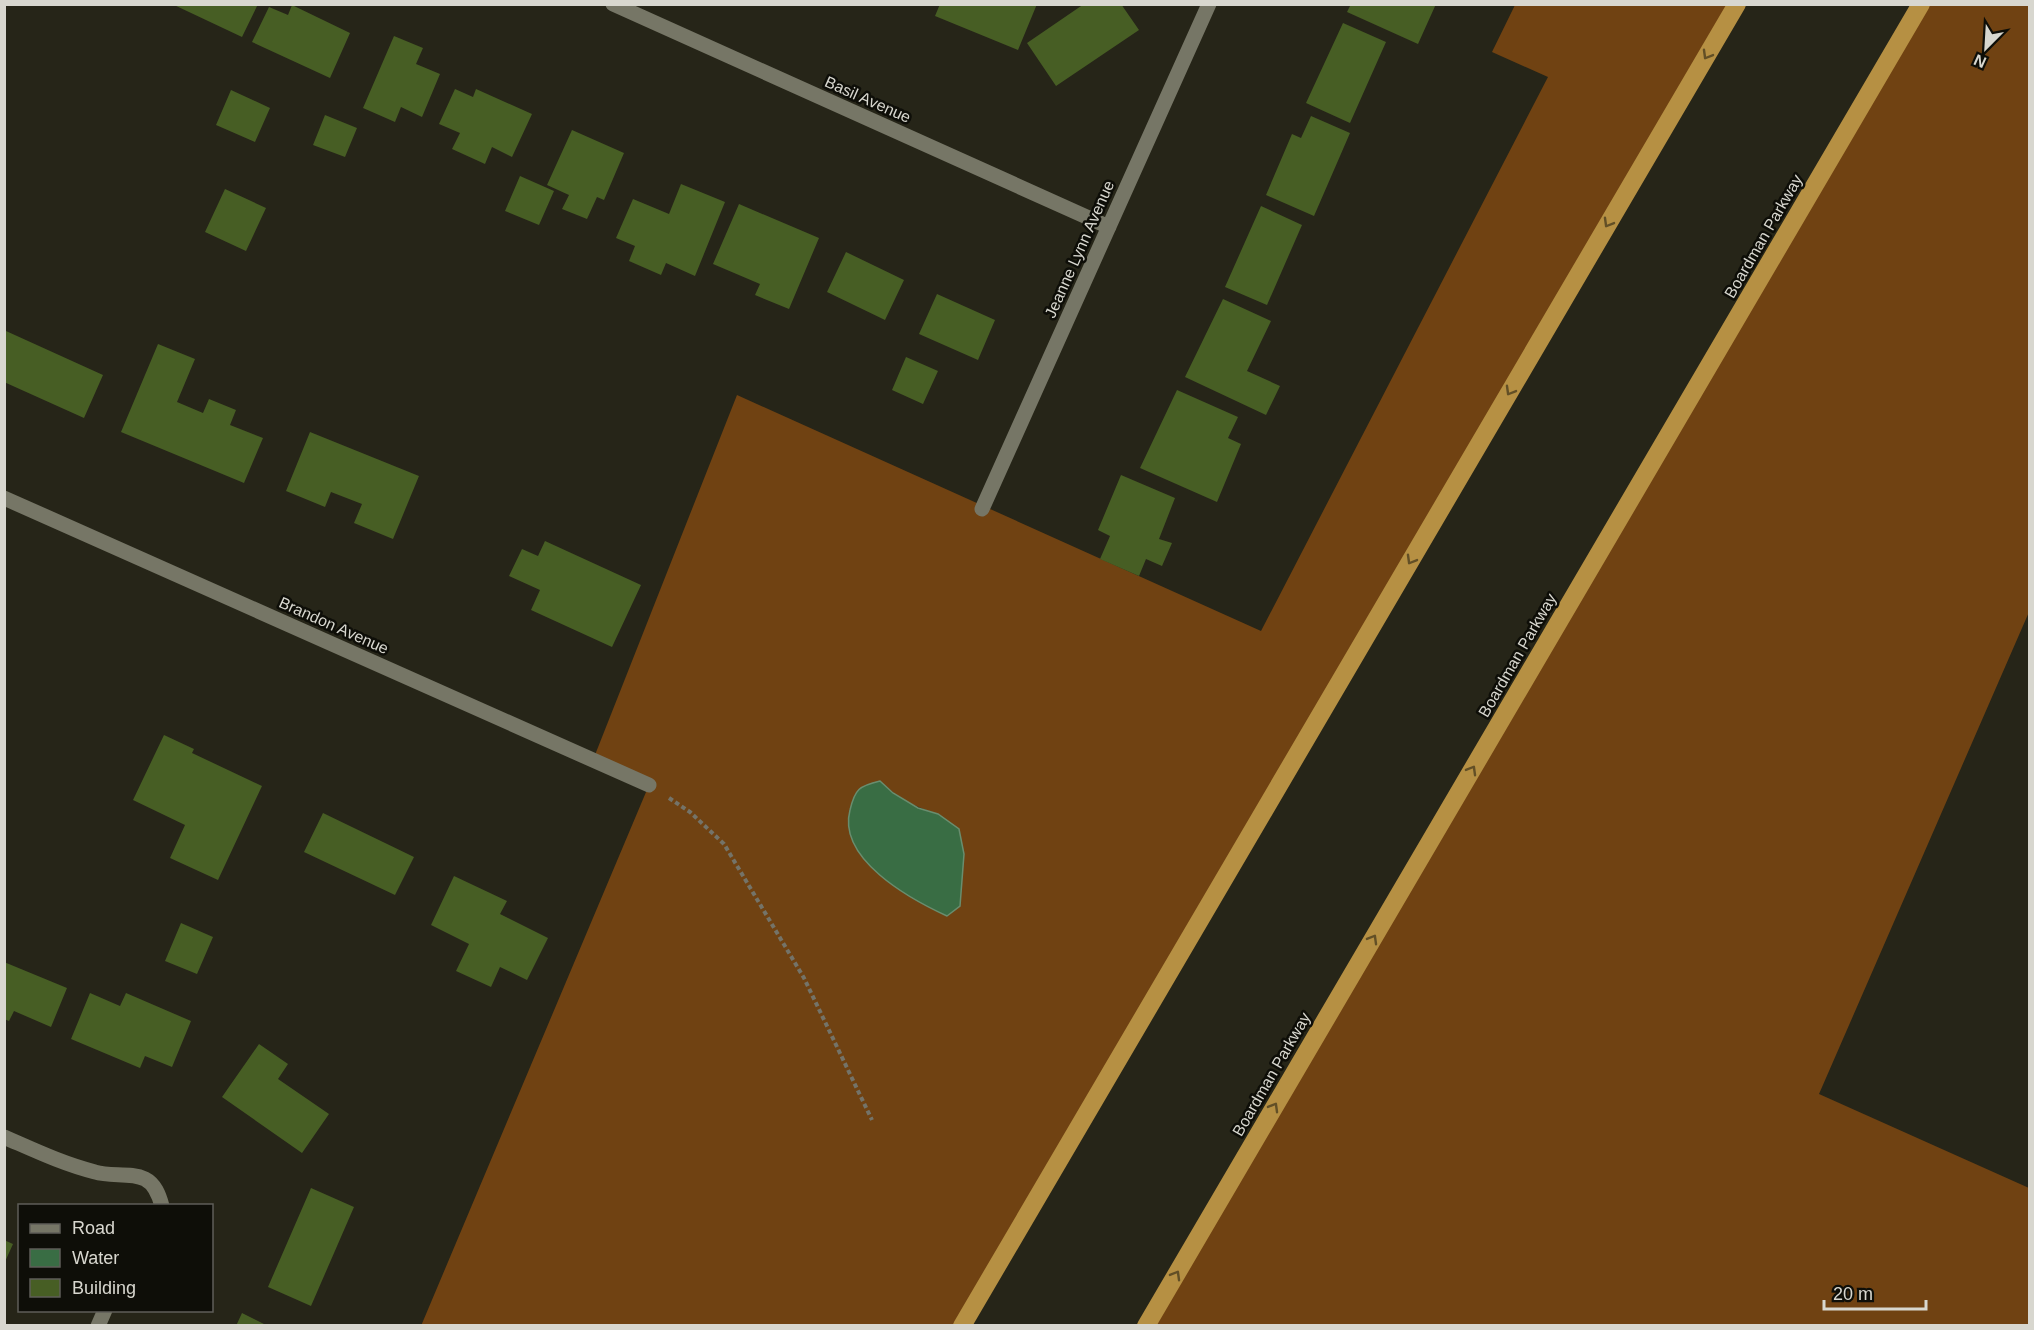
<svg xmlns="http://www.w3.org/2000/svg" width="2034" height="1330" font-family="Helvetica,sans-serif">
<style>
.forest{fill:#704212;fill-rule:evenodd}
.water{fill:#396d44;stroke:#698d6e;stroke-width:1.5}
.building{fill:#475e24}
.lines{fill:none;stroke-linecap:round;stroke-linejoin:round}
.path{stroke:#747368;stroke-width:4;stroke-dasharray:4.5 3;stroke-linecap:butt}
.minor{stroke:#767666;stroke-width:15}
.highway{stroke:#b69043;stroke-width:18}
.oneway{stroke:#624f26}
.labels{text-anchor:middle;stroke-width:5;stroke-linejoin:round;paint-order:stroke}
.street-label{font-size:16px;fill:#d8d7cf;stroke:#0e0e08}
</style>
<rect width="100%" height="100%" fill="#262518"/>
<path class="forest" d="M1515 5H1737L962 1325 421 1326 649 785 593 760 737 395 1261 631 1548 77 1492 52ZM880 781C897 798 915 807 938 814L936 911Z
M1921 5H2029V612L1819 1094 2029 1188V1325L1146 1326Z"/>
<path class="water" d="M880 781 893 793 918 808 938 814 959 829 964 854 960 906 947 916C910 899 837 859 850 810 855 789 859 786 880 781Z"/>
<path class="building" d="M172 4H258L242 37Z
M940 4H1037L1018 50 935 16Z
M1084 4H1121L1139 30 1056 86 1027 43Z
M1351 4H1436L1418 44 1347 12Z
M292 5 350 33 330 78 252 42 269 7 288 15Z
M1343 23 1386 42 1350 123 1306 103Z
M394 36 423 48 416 64 440 74 422 117 401 107 395 122 363 108Z
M455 89 473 97 476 89 532 114 512 157 492 147 485 164 452 149 460 133 439 124Z
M231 90 270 108 255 142 216 125Z
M325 115 357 128 345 157 313 145Z
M1311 116 1350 133 1314 216 1266 195 1292 134 1301 138Z
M572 130 624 153 604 200 597 197 587 219 562 209 569 195 547 185Z
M520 176 554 191 539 225 505 211Z
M681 184 725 202 695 276 666 263 661 275 629 261 635 246 616 238 633 199 669 214Z
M225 189 266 208 246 251 205 232Z
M739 204 819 238 789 309 755 295 760 284 713 264Z
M1261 206 1302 225 1267 305 1225 287Z
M846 252 904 280 885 320 827 292Z
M937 294 995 320 978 360 919 334Z
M1223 299 1271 321 1247 371 1280 386 1266 415 1185 377Z
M6 331 103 375 84 418 4 382Z
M158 344 195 359 177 402 203 413 209 399 236 410 230 425 263 438 244 483 121 432Z
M906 357 938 371 923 404 892 390Z
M1177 390 1238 417 1228 438 1241 444 1217 502 1140 468Z
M310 432 419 476 393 539 354 523 362 504 331 492 325 507 286 491Z
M1121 475 1175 498 1159 539 1172 543 1162 566 1146 559 1139 576 1100 559 1110 536 1098 530Z
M545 541 641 585 612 647 531 610 540 590 509 576 522 549 538 556Z
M164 735 194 749 192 753 262 786 218 880 170 858 185 825 133 800Z
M323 813 414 857 395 895 304 852Z
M454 876 507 901 500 914 548 938 527 980 500 967 491 987 456 971 469 944 431 925Z
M181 923 213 937 197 974 165 961Z
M4 962 67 988 51 1027 14 1011 9 1021 4 1019Z
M90 993 120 1006 126 993 191 1021 172 1067 145 1056 140 1068 71 1039Z
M259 1044 288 1064 278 1079 329 1114 302 1153 222 1097Z
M311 1188 354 1207 311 1306 268 1287Z
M4 1240 13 1244 4 1264Z
M242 1313 268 1326H236Z"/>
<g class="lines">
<path class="path" d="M669 798 690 812 724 844 804 978 872 1120"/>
<path class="minor" d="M613 4 1109 227
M4 498 649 785
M982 509 1209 4
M4 1137C34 1150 63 1164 95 1172 110 1177 131 1172 145 1179 155 1184 159 1195 162 1206
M98 1326 105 1310"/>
<path class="highway" d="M962 1326 1737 4
M1146 1326 1921 4"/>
</g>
<defs><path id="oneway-chevron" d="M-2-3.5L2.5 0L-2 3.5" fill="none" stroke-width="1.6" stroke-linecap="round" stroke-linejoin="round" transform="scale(1.5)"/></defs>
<g class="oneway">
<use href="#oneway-chevron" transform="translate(1707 55) rotate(120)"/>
<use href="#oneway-chevron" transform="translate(1608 223) rotate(120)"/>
<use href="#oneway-chevron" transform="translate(1510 391) rotate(120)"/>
<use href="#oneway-chevron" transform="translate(1411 560) rotate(120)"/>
<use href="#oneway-chevron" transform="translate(1472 770) rotate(-60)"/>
<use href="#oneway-chevron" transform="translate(1373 939) rotate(-60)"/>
<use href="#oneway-chevron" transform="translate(1274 1107) rotate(-60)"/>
<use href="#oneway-chevron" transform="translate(1176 1275) rotate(-60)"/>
</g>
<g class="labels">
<g class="street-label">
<text transform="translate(868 99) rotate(24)" y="6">Basil Avenue</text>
<text transform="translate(1763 236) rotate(-60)" y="6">Boardman Parkway</text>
<text transform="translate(1079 249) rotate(-66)" y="6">Jeanne Lynn Avenue</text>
<text transform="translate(334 625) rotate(24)" y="6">Brandon Avenue</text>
<text transform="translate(1517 655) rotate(-60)" y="6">Boardman Parkway</text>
<text transform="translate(1271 1074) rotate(-60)" y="6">Boardman Parkway</text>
</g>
</g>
<rect width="2034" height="1330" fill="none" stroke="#d8d7cf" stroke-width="12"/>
<rect x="18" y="1204" width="195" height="108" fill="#0e0e08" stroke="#5f5e58" stroke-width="1.5"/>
<rect x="30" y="1224" width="30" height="9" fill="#767666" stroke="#5f5e58" stroke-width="1.5"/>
<text x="72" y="1234" font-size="18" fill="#d8d7cf">Road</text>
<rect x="30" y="1249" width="30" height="18" fill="#396d44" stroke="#5f5e58" stroke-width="1.5"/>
<text x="72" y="1264" font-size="18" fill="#d8d7cf">Water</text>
<rect x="30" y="1279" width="30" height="18" fill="#475e24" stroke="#5f5e58" stroke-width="1.5"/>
<text x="72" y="1294" font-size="18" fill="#d8d7cf">Building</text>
<g transform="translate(1986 48) rotate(204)" stroke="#0e0e08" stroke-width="4.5" paint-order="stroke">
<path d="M0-4.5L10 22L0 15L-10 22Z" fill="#d8d7cf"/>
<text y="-9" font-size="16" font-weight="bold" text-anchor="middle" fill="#d8d7cf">N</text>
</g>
<path d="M1824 1300v9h102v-9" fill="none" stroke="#d8d7cf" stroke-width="3"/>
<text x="1833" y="1300" font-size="18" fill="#d8d7cf" stroke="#0e0e08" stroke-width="4.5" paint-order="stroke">20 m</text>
</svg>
